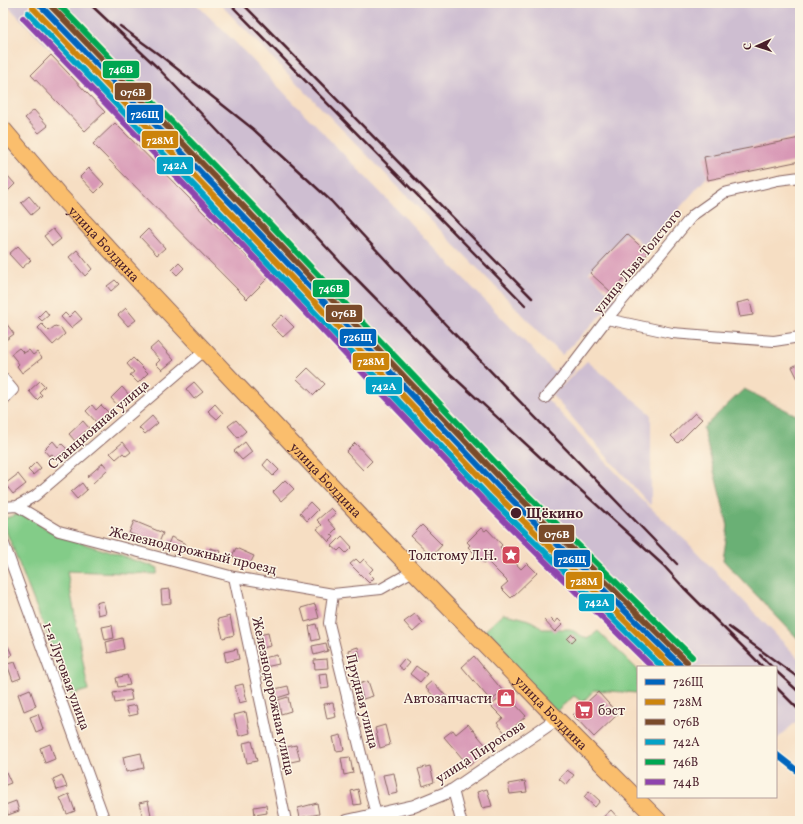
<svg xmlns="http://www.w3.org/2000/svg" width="803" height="824" font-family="Vollkorn,serif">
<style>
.industrial{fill:#cebed1}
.green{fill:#83cc88;stroke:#66765a}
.forest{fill:#6ab074;stroke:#5a6850}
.building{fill:#d898b6}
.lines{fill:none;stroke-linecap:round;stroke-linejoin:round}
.minor-casing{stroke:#866260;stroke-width:12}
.tertiary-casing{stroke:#866260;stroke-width:14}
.primary-casing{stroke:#866260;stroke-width:18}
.minor{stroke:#fff;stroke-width:10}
.tertiary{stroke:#fff;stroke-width:12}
.primary{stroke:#fabe6d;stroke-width:16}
.rail{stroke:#4a1f2b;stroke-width:2.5}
.rail-1-casing{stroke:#fcf5e5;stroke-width:9}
.rail-2-casing{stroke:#fcf5e5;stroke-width:9}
.rail-3-casing{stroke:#fcf5e5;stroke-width:9}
.rail-4-casing{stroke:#fcf5e5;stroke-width:9}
.rail-5-casing{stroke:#fcf5e5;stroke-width:9}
.rail-6-casing{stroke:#fcf5e5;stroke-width:9}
.rail-1{stroke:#0065bd;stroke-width:6}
.rail-2{stroke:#cc840b;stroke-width:6}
.rail-3{stroke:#7a4b2a;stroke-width:6}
.rail-4{stroke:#04a2c6;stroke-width:6}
.rail-5{stroke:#00a651;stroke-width:6}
.rail-6{stroke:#8e44ad;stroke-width:6}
.stop-dot{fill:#4a1f2b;stroke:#fcf5e5;stroke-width:1.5}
.labels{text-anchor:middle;stroke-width:3;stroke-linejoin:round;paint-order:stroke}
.street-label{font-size:14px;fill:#4a1f2b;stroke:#fcf5e5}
.stop-label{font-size:14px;font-weight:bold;fill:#4a1f2b;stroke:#fcf5e5;text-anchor:start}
.poi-label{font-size:14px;fill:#4a1f2b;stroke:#fcf5e5;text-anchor:end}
.line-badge{stroke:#fcf5e5;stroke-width:1.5}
.badge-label{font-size:11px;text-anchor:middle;font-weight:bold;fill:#fff}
</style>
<rect width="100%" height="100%" fill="#fcf5e5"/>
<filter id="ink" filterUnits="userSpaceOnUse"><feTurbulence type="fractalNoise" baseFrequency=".025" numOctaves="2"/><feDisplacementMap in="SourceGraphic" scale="8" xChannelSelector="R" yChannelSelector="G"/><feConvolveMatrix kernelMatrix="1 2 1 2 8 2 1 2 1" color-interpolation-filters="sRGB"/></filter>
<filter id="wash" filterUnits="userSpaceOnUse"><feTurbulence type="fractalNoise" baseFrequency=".012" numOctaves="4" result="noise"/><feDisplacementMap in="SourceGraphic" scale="16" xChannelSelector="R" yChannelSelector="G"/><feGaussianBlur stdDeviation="0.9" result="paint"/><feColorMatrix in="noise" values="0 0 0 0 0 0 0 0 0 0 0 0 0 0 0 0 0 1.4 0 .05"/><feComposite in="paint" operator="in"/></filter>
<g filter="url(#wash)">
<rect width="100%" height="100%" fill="#f6dec3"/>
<path class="industrial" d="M5 3H195L235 42 554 372 564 362 575 370 547 399 637 495 688 543 800 660V718L776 740V667H653L495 506Z
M219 3H800V136L704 157 707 177 645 247 628 231 589 272 616 300 562 355Z
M587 361 651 414V506L552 395 564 384Z"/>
<path class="green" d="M21 513 57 535 158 568 157 574 67 571 88 690 71 695 3 523V519Z
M503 614C515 616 534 619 542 629H570L587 639 598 631 638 670V693L594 690 583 702 574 696 555 712 479 636Z"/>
<path class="forest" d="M744 389 800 417V641L723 560 728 526 703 428Z"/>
<g id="blocks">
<path class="building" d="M51 55 105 112 85 131 31 75Z
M34 110 48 126 39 133 25 118Z
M115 123 268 278 247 299 93 144Z
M800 138V161L708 180 704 157Z
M89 168 104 184 95 193 80 177Z
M7 175 15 184 3 196V179Z
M29 196 39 208 31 215 21 203Z
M53 229 61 239 52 246 44 236Z
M148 229 165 248 157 255 140 237Z
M627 234 648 253 611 292 590 273Z
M18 246 31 260 22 268 9 254Z
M77 250 92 269 85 276 69 257Z
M179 263 184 268 177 275 172 270Z
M115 280 119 284 111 291 107 286Z
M750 300 753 315 740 317 737 303Z
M126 308 136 320 128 326 118 315Z
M45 310 49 315 42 321 38 317Z
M75 311 82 319 71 328 61 317 65 313 69 317Z
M282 315 294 327 283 337 271 325Z
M6 323 14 334 3 342V325Z
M42 324 49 331 55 326 61 328 65 334 53 345 38 328Z
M158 342 174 360 162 370 156 364 160 360 150 349Z
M19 348 24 353 29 350 33 355 37 352 42 358 22 373 17 366 19 364 11 354Z
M133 358 148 373 138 383 130 375 134 372 127 364Z
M800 363V383L792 367Z
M308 368 325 384 314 395 297 379Z
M40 381 45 386 39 392 42 395 37 400 29 391Z
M194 382 203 392 194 399 186 389Z
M122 387 130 396 118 406 111 398Z
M215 404 223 413 217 419 208 411Z
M92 405 96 410 101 405 109 413 97 423 86 411Z
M695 413 702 419 678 443 671 436Z
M152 416 158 423 145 434 139 428Z
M236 420 246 431 238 438 228 426Z
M83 421 89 428 75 441 69 434Z
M53 441 58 447 62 444 67 449 56 459 52 454 49 456 44 450Z
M123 442 131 452 126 456 123 453 116 459 110 453Z
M245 442 252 452 242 460 234 451Z
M355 443 372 461 363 470 346 452Z
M268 459 279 470 273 476 263 465Z
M36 462 41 468 33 475 28 470Z
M103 463 108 469 93 483 87 477Z
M18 474 26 484 13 494 5 484Z
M285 480 294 489 281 501 273 492Z
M82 483 87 490 77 499 71 492Z
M310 502 318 510 307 521 300 513Z
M331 508 336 513 328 520 336 529 331 534 334 537 329 542 317 529 322 525 317 520Z
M134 521 163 533 158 545 129 533Z
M422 525 442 545 432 556 411 536Z
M481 528 485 531 487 529 502 545 500 547 521 569 527 563 537 573 511 598 501 588 508 582 487 561 484 563 468 547 470 545 467 542Z
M342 536 352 547 346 553 341 548 338 551 332 546Z
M171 537 186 544 183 553 167 547Z
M210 548 221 551 219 557 209 554Z
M236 548 254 556 250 564 232 556Z
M356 559 360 563 364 559 373 569 369 573 374 578 369 583 350 564Z
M170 589 171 603 162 604 161 590Z
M103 601 106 613 98 615 96 603Z
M315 604 319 618 305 622 301 608Z
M415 614 423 623 413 632 404 622Z
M230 616 234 635 223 638 218 619Z
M548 616 555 623 558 619 563 624 555 632 544 620Z
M316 624 320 639 312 641 309 626Z
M112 625 114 638 105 640 102 627Z
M268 633 271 646 262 648 259 635Z
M572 634 576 638 571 643 567 639Z
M122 638 124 649 108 653 106 642Z
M326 643 328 651 314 655 312 646Z
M8 646 12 655 3 659V649Z
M358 647 360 657 350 660 348 650Z
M237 649 239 659 226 662 224 652Z
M277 655 279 664 265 667 263 658Z
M474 656 503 691 491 701 462 667Z
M327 659 328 668 315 669 314 660Z
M404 659 409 663 403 670 398 666Z
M15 662 21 678 13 681 7 664Z
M416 666 427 674 420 682 410 674Z
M327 673 329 688 321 689 319 674Z
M127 675 130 685 118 687 116 678Z
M368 681 373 696 363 699 359 684Z
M432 681 447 697 441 704 425 687Z
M243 684 247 701 239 703 235 686Z
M288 686 290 694 277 698 275 689Z
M30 689 36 706 24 711 18 694Z
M130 690 132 700 115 703 113 693Z
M598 692 618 714 594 737 573 715Z
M505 693 526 716 506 734 497 723 503 718 491 706Z
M288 697 291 711 281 714 278 700Z
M333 703 336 717 327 719 324 704Z
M136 705 138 714 129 716 126 707Z
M246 712 250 733 239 736 234 715Z
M38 714 43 729 36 732 30 717Z
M468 724 489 749 469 766 444 737 453 730 456 734Z
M385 725 390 745 380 748 375 728Z
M341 735 344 750 336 751 333 737Z
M252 741 257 761 247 763 243 743Z
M50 744 55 759 45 763 40 748Z
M296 745 300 760 286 763 282 748Z
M141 753 144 768 126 772 123 757Z
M350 757 353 773 344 775 341 758Z
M430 766 434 782 423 786 418 769Z
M567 770 574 775 566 785 559 779Z
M6 772 11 783 3 786V774Z
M394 773 398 793 388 795 383 775Z
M62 775 67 787 57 790 53 779Z
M525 781 527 792 510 794 508 784Z
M358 789 361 804 354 805 351 791Z
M487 789 492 806 482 808 477 792Z
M589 791 600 801 595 807 584 797Z
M69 794 75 811 67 814 60 798Z
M16 801 19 811 8 815 5 805Z
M148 801 151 815 143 817 139 803Z
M317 803 319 814 300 818 298 808Z
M266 805 267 813 255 815 254 807Z
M611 810 620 820V821H605L602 818Z"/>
</g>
</g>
<g filter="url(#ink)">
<use href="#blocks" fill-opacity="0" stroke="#866260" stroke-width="1"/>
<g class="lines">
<defs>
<path id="minor" d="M607 319 672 333 774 341 800 337
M3 378 13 390 3 400
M545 398 559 382 607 319 693 215 724 193 778 180 800 177
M17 506 59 531 234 577 333 594 381 589 413 571
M3 507 17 506 35 496 204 351
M3 541 105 821
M234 577 286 821
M333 594 329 623 376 815
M453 790 461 821"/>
<path id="tertiary" d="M347 821 414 806 453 790 557 719"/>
<g id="primary">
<path id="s1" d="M3 129 59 195 136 278 365 521 557 719 659 821"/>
</g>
</defs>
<use href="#minor" class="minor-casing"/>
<use href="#tertiary" class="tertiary-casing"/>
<use href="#primary" class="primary-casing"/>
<use href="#minor" class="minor"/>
<use href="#tertiary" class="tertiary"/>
<use href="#primary" class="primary"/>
<path class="rail" d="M229 3 525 305
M242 3 532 298
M91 5 158 68 249 164 342 264 444 368 541 458 565 476 663 565 684 588 763 667
M120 26 161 56 253 129 331 201 446 325 677 564
M633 610 684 667
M729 627 800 679
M760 655 772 667
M776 671 800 693
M776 687 800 711"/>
<defs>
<path id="rail-1" d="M38 3 243 216 498 486 682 667
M776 754 800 773"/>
<path id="rail-2" d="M33 8 238 221 493 491 672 667"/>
<path id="rail-3" d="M48 3 248 211 503 481 687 662"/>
<path id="rail-4" d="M28 13 233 226 488 496 662 667"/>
<path id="rail-5" d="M57 3 253 206 508 476 692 657"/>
<path id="rail-6" d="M23 18 228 230 483 500 652 667"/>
</defs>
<use href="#rail-1" class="rail-1-casing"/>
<use href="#rail-2" class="rail-2-casing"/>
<use href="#rail-3" class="rail-3-casing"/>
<use href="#rail-4" class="rail-4-casing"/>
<use href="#rail-5" class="rail-5-casing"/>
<use href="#rail-6" class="rail-6-casing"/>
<use href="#rail-1" class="rail-1"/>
<use href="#rail-2" class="rail-2"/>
<use href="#rail-3" class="rail-3"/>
<use href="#rail-4" class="rail-4"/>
<use href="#rail-5" class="rail-5"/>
<use href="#rail-6" class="rail-6"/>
</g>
</g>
<defs>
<symbol id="sight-square" viewBox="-11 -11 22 22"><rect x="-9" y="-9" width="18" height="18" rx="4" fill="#d1495b" stroke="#fcf5e5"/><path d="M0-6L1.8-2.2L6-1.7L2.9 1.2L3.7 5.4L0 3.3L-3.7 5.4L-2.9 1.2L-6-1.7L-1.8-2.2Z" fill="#fff"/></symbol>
<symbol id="shop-square" viewBox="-11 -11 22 22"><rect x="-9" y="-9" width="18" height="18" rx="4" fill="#d1495b" stroke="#fcf5e5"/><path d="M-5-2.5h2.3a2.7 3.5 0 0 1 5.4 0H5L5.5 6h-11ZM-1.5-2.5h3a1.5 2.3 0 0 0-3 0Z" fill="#fff"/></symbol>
<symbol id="supermarket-square" viewBox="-11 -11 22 22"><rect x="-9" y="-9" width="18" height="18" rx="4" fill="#d1495b" stroke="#fcf5e5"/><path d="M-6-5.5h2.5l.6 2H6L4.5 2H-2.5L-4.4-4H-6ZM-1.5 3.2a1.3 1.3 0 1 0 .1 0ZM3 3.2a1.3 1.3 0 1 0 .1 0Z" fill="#fff"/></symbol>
</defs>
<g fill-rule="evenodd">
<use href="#sight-square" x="500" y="544" width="22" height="22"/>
<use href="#shop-square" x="495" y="687" width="22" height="22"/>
<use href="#supermarket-square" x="573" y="699" width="22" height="22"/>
</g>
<circle class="stop-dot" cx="516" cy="513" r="6"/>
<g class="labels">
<g class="street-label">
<text dy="5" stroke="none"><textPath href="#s1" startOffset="153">улица Болдина</textPath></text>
<text transform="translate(637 261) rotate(-51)" y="5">улица Льва Толстого</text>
<text transform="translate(98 424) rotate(-41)" y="5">Станционная улица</text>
<text dy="5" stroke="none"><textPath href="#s1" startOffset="477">улица Болдина</textPath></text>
<text transform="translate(193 550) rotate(13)" y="5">Железнодорожный проезд</text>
<text transform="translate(67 676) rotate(70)" y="5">1-я Луговая улица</text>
<text transform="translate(274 696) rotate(78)" y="5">Железнодорожная улица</text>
<text transform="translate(363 701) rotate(76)" y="5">Прудная улица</text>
<text dy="5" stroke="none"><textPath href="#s1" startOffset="801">улица Болдина</textPath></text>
<text transform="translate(480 751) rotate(-33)" y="5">улица Пирогова</text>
</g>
<g class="stop-label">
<text x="526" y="518">Щёкино</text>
</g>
<g class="poi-label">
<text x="497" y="560">Толстому Л.Н.</text>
<text x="492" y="703">Автозапчасти</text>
<text x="598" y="715" text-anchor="start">бэст</text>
</g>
</g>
<g class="line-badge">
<rect x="102" y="60" width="38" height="19" rx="4" fill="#00a651"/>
<rect x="114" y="82" width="38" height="19" rx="4" fill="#7a4b2a"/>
<rect x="126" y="104" width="38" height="20" rx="4" fill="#0065bd"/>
<rect x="141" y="130" width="38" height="19" rx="4" fill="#cc840b"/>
<rect x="156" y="156" width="38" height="19" rx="4" fill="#04a2c6"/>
<rect x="312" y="279" width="38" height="19" rx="4" fill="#00a651"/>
<rect x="325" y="304" width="38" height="19" rx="4" fill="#7a4b2a"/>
<rect x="339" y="328" width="38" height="19" rx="4" fill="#0065bd"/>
<rect x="352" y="352" width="38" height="19" rx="4" fill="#cc840b"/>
<rect x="365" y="376" width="38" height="19" rx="4" fill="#04a2c6"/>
<rect x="538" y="524" width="37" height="19" rx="4" fill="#7a4b2a"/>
<rect x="553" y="549" width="38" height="19" rx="4" fill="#0065bd"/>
<rect x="565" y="571" width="38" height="19" rx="4" fill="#cc840b"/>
<rect x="578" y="593" width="37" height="19" rx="4" fill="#04a2c6"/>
</g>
<g class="badge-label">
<text x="121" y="73">746В</text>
<text x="133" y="96">076В</text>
<text x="145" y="118">726Щ</text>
<text x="160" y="144">728М</text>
<text x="175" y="169">742А</text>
<text x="331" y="292">746В</text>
<text x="344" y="317">076В</text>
<text x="358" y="341">726Щ</text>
<text x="371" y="365">728М</text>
<text x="384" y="390">742А</text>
<text x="557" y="538">076В</text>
<text x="572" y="563">726Щ</text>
<text x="584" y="585">728М</text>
<text x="597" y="606">742А</text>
</g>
<rect width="803" height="824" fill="none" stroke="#fcf5e5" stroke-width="16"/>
<rect x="637" y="666" width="140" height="132" fill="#fcf5e5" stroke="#b59f9b"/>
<rect x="645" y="679" width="20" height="6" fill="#0065bd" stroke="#b59f9b"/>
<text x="673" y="686" font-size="12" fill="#4a1f2b">726Щ</text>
<rect x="645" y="699" width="20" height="6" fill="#cc840b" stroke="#b59f9b"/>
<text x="673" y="706" font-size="12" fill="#4a1f2b">728М</text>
<rect x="645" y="719" width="20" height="6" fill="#7a4b2a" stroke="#b59f9b"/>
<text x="673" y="726" font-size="12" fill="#4a1f2b">076В</text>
<rect x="645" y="739" width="20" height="6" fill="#04a2c6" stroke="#b59f9b"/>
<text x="673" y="746" font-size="12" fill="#4a1f2b">742А</text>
<rect x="645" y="759" width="20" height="6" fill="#00a651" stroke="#b59f9b"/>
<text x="673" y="766" font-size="12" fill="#4a1f2b">746В</text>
<rect x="645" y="779" width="20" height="6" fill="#8e44ad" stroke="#b59f9b"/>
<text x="673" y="786" font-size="12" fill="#4a1f2b">744В</text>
<g transform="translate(757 46) rotate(267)" stroke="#fcf5e5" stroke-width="3" paint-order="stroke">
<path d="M0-3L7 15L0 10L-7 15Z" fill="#4a1f2b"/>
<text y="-6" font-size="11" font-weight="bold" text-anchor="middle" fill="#4a1f2b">С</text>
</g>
</svg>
